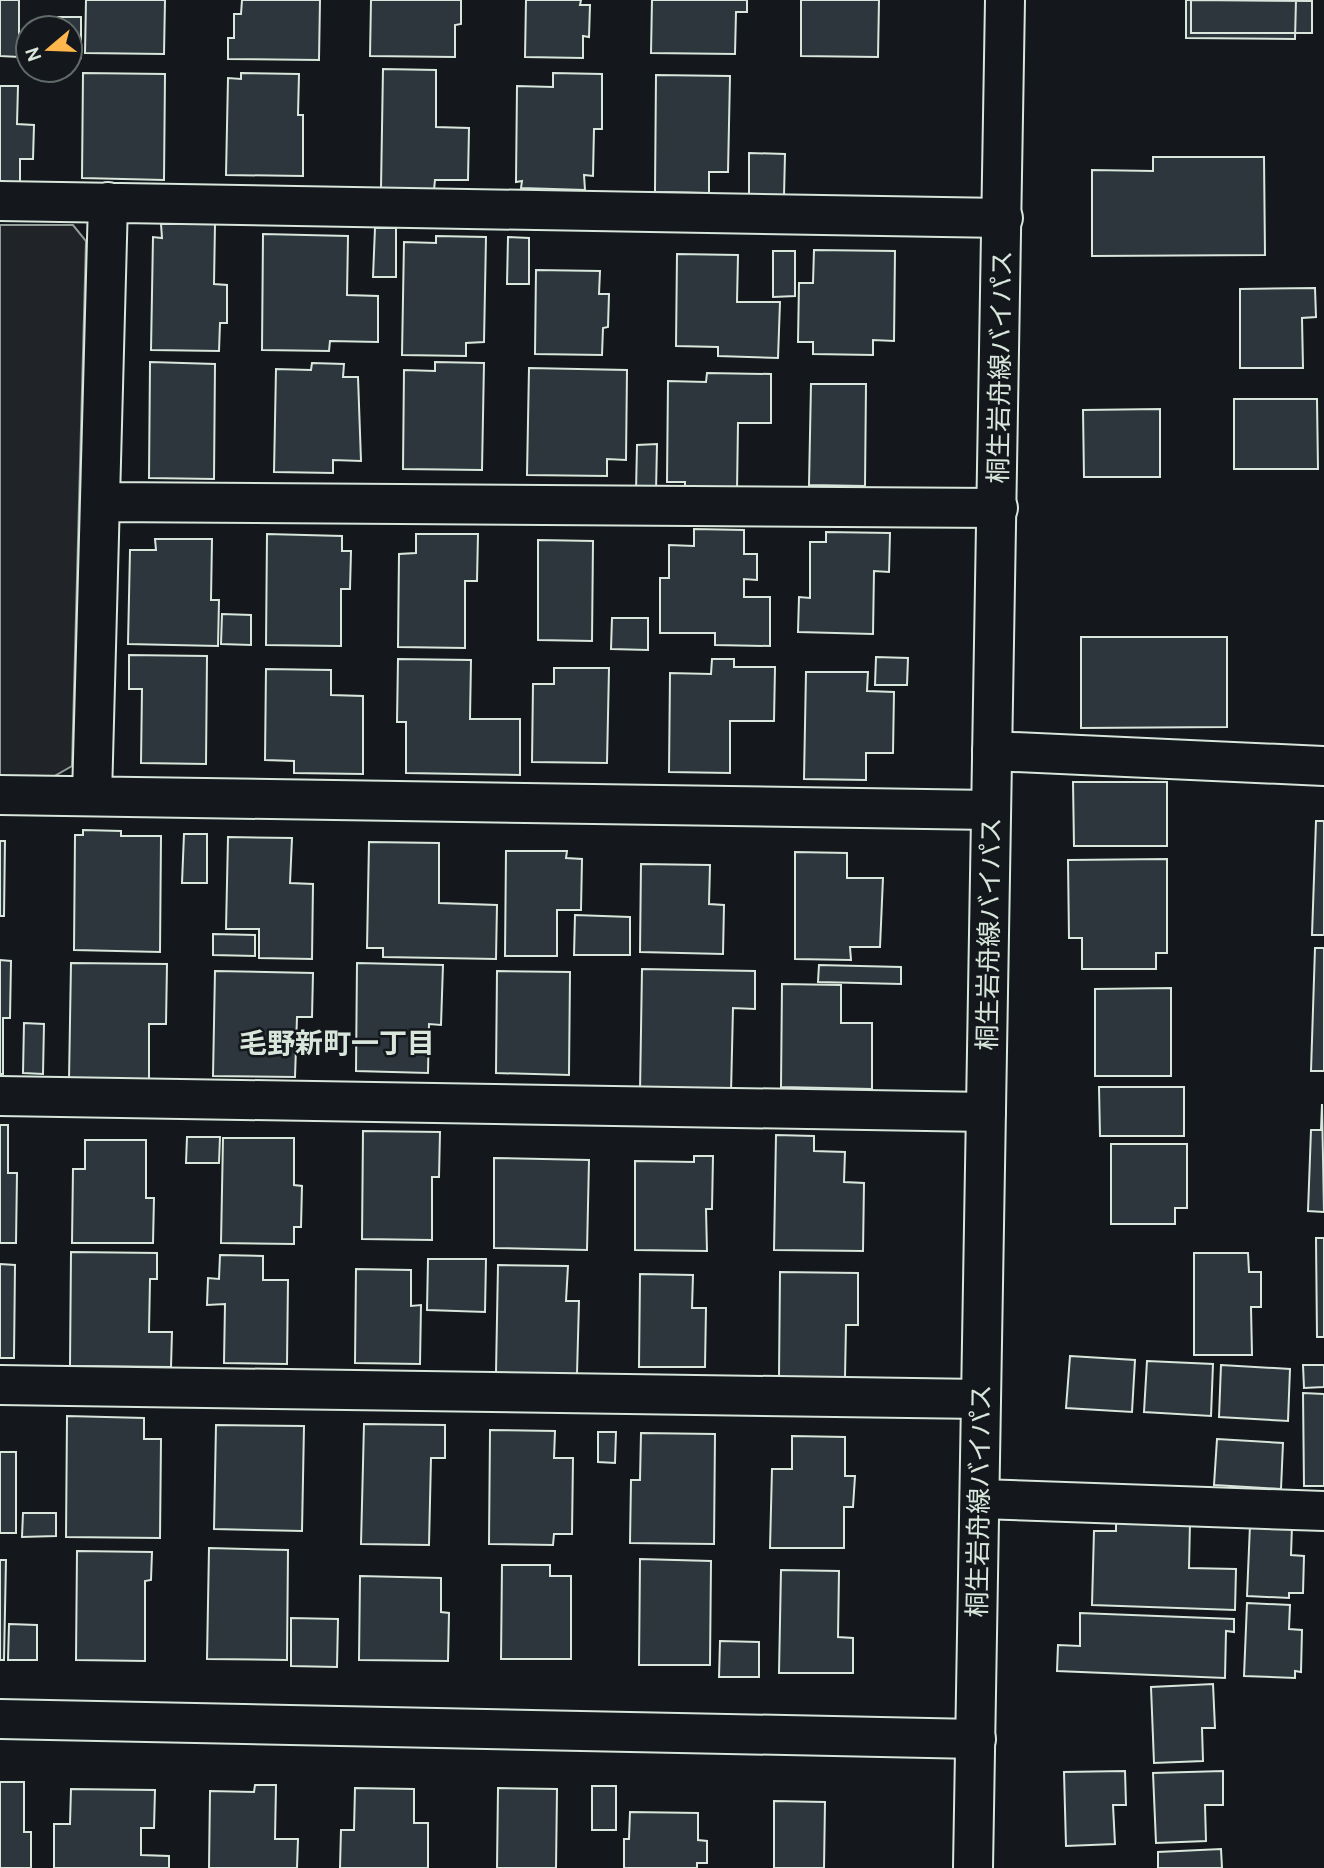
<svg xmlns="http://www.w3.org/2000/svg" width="1324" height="1868" font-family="Cabin,'Noto Sans JP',sans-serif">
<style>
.green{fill:#202428;stroke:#939e99;stroke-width:2}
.building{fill:#2c363c;stroke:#d8e6dc;stroke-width:2}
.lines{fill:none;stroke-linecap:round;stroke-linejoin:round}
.minor-casing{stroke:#d8e6dc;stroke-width:42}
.major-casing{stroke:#d8e6dc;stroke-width:42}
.minor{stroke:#14181c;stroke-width:38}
.major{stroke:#14181c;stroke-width:38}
.labels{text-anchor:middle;stroke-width:5;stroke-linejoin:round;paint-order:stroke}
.street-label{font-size:26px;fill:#d8e6dc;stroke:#14181c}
.neighbourhood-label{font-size:28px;font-weight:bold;fill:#d8e6dc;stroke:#14181c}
</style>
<rect width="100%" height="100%" fill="#14181c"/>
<path class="green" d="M0 225H73L86 241 72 766 51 778 0 777Z"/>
<path class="building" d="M0 0H19V57L0 56Z
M86 0H165L164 54 85 53Z
M242 0H320L319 60 228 59V38H234V14H241Z
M371 0H461V24L455 25V57L370 56Z
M526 0H581L580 5H590L589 37 583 36V58L525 57Z
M652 0H747V12H736L735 54 651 53Z
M801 0H879L878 57 801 56Z
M1186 0H1296L1295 39 1186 38Z
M1191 0 1312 1V33H1191Z
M47 17H81V58H70V28H47Z
M383 69 436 70V127L469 128 468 180H435L434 190 381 188Z
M83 73 165 74 164 180 82 178Z
M241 73 299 74 298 115H303V176L226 175 228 78 241 79Z
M553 73 602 74V129H594L593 176 584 175 585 190 521 188 522 181 516 182 517 86 553 87Z
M656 75 730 76 728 172H709V193L655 192Z
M0 86H18L17 124 34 125 33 159H20V188H0Z
M749 153 785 154 784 196H749Z
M1153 157H1264L1265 255 1092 256V170L1153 171Z
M161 224H215L214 284 227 285V323H220L219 351 151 350 153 237 162 238Z
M375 228H396V277H373Z
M263 234 348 236 347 295 378 296V342L330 341 329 351 262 350Z
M436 236 486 237 484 342 466 343V356L402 355 404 242 436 243Z
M508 237 529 238V284H507Z
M814 250 895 251 894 341 873 340V355L813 354V342H798L799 283H813Z
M773 251H795V296L773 297Z
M677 254 738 255 737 302H780L778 358 718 356V347L676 346Z
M536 270 600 271 599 294H609L608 327 603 328 602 355 535 354Z
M1315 288 1316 317 1302 318 1303 368H1240V289Z
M150 362 215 364 214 479 149 478Z
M435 362 484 363 482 470 403 469 404 370 435 371Z
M312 363 344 364 343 377H358L361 461 333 460V473L274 472 276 369 311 370Z
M529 368 627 370 626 460 607 459V476L527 475Z
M707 373 771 374V423H738L737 491 685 490V482H667L668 381 706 382Z
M811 384H866L865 486 809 485Z
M1234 399H1317L1318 469H1234Z
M1160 409V477H1084L1083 410Z
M657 444 656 492H636L637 445Z
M694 529 744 530V554H757V580L744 579V597H770V646L715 645V633H660V578H669V545L694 546Z
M826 532 890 533 889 572 874 571 873 634 798 632 799 597 810 598V542H826Z
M267 534 342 536V551H351L350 589H341V646L266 645Z
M416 534H478L477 581H465V648L398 647 399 554 416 553Z
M155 539H212L211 600H219L218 646 128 644 130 550H156Z
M538 540 593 541 592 641 538 640Z
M222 614 251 615V645L221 644Z
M612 618H648V650L611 649Z
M1081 637H1227V727L1081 728Z
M129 655 207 656 206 764 141 763 142 689H129Z
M876 657 908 658 907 685H875Z
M398 659 471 660 470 719H520V775L406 773V722H397Z
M712 659H734V667H775L774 721H730V773L669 772 670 673 711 674Z
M554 668H609L607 763 532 762 533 684H554Z
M266 669 331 670V695L363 696V774L294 773V761L265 760Z
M806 672H868L867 691 894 692 893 753H866V780L804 779Z
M1073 782H1167V846H1074Z
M1316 821H1324V935H1312Z
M83 830 121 831V836H161L160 952 74 950 75 835H83Z
M184 834H207V883H182Z
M228 837 292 838 290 883 313 884 312 959 259 958V929H226Z
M0 841H5L4 916H0Z
M369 842 439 843V903L497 905 496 959 383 957V948H367Z
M506 851H567L566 858 582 859 581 910H557V956H505Z
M795 852 847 853V878H883L880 947H850L851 960 795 959Z
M1167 859V953H1156V969H1082V938H1069L1068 860Z
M641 864 710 865 709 904 724 905 723 954 640 952Z
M575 915 630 917V955H574Z
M213 934 255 935V956L213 955Z
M1315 948H1324V1071H1311Z
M0 960 11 961 10 1018H3V1074H0Z
M71 963 167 964 166 1024H149V1081L69 1080Z
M357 963 443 965 441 1025 429 1024 428 1073 356 1071Z
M819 965 901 967V984L818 982Z
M642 969 755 971V1009L733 1008 731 1093 640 1092Z
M215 971 313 973 312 1017H297L295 1077 213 1076Z
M497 971 570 972 569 1075 496 1073Z
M782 984 841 985V1023H872V1089L781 1087Z
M1171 988V1076H1095V989Z
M24 1023 44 1024 43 1074 23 1073Z
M1099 1087H1184V1136H1100Z
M1322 1104 1324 1212 1308 1211 1311 1130H1321Z
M0 1125H8V1173H17L16 1243H0Z
M363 1131 440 1132 439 1177H432V1240L362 1239Z
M776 1135 814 1136V1151L845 1152 844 1182 864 1183 863 1251 774 1250Z
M187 1137H220L219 1163H186Z
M223 1138H294V1185L302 1186 301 1227H294V1244L221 1243Z
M85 1140H146V1198H154L153 1243H72L73 1169H85Z
M1111 1144H1187V1208H1175V1224H1111Z
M694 1156H713L712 1209H706L707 1251 635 1250V1161L694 1162Z
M494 1158 589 1160 587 1250 494 1248Z
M1316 1238H1324V1337H1317Z
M71 1252 157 1253V1279H150L149 1332H172L171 1367 70 1366Z
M1194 1253H1248L1249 1272H1261V1307H1251L1252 1355H1194Z
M220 1255 263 1256V1280H288L287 1364 224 1363 225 1304 207 1305 208 1278 219 1279Z
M428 1259H486L485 1312 427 1310Z
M0 1264 15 1265 14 1358H0Z
M498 1265 568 1266 566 1301H579L577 1374 496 1373Z
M356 1269 411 1270V1306L421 1305 420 1364 355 1363Z
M780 1272 858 1273V1325H846L845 1377H779Z
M640 1274 693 1275 692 1308H706L705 1367H639Z
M1070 1356 1135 1360 1132 1412 1066 1408Z
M1147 1361 1213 1364 1211 1416 1144 1412Z
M1221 1365 1290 1369 1288 1421 1219 1417Z
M1303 1365H1324V1387L1304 1388Z
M1303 1393 1324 1394V1486H1304Z
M67 1416 144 1418V1439H161L160 1538 66 1537Z
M364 1424 445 1425V1458H431L429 1545 361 1544Z
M216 1425 304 1426 302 1531 214 1529Z
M490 1430 555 1431 554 1458H573L572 1534H554L553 1545 489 1544Z
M598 1432H616L615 1463 598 1462Z
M641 1433 715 1434 714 1544 630 1543 631 1480H640Z
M792 1436 845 1437V1476H855L853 1507H844V1548H770L772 1469H792Z
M1217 1439 1283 1443 1281 1489 1214 1485Z
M0 1452H16V1533H0Z
M23 1513H56V1536L22 1537Z
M1116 1519 1190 1522 1189 1568 1236 1569 1235 1610 1092 1605 1094 1531H1116Z
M1250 1525 1292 1526 1291 1555 1304 1556 1303 1593H1289V1598L1247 1596Z
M209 1548 288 1550 287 1660 207 1659Z
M77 1551 152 1552 151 1580 145 1581V1661L76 1660Z
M640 1559 711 1561 710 1665H639Z
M0 1560H6L4 1660H0Z
M502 1565H550V1576H571V1659H501Z
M781 1570 839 1571 838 1637 853 1638V1673H779Z
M360 1576 441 1578V1612L449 1613 448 1661 359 1660Z
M1247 1603 1290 1605 1289 1629 1302 1630 1301 1672 1295 1671V1678L1244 1676Z
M1080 1613 1234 1619V1632L1226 1631 1225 1678 1057 1671 1058 1645 1080 1646Z
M291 1618 338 1619 337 1667 291 1666Z
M9 1624 37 1625V1660H8Z
M720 1641 759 1642V1677H719Z
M1213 1684 1215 1728H1202L1203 1761 1154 1763 1151 1687Z
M1125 1771 1126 1805H1113L1115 1844 1066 1846 1064 1772Z
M1223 1771V1805H1205L1206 1841 1156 1843 1153 1773Z
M0 1782H24V1832H31V1868H0Z
M255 1785H276L275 1839H298L297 1868H209L210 1791 254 1792Z
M592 1786H616V1830H592Z
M355 1788 414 1789V1823H428V1868H340L341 1830H354Z
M498 1788 557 1789 556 1868H497Z
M71 1789 155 1790 154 1828H141V1855L169 1856V1868H54V1824H70Z
M774 1801 825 1802 824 1868H774Z
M630 1812 698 1813V1840L707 1841V1863H697V1868H624V1839H629Z
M1221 1849 1222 1868H1158V1852Z"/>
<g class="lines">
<defs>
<path id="minor" d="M0 201 1003 218
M102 502 998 508
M992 751 1324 766
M0 795 991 810
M92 796 108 202
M0 1096 986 1112
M0 1385 981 1399
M980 1499 1324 1511
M0 1719 976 1739"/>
<path id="major" d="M973 1868 1005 0"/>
</defs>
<use href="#minor" class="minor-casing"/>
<use href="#major" class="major-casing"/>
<use href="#minor" class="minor"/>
<use href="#major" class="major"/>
</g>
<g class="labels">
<g class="street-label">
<text transform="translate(1000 367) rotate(-89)" y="9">桐生岩舟線バイパス</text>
<text transform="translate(989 934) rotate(-89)" y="9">桐生岩舟線バイパス</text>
<text transform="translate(979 1501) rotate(-89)" y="9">桐生岩舟線バイパス</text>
</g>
<g class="neighbourhood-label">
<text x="337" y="1053">毛野新町一丁目</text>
</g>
</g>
<g transform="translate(49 49) rotate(251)"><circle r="33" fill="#14181c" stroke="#626a69" stroke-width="2"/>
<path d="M0-5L12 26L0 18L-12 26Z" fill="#ffb74d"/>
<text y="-10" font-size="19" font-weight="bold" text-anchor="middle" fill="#d8e6dc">N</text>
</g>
</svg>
